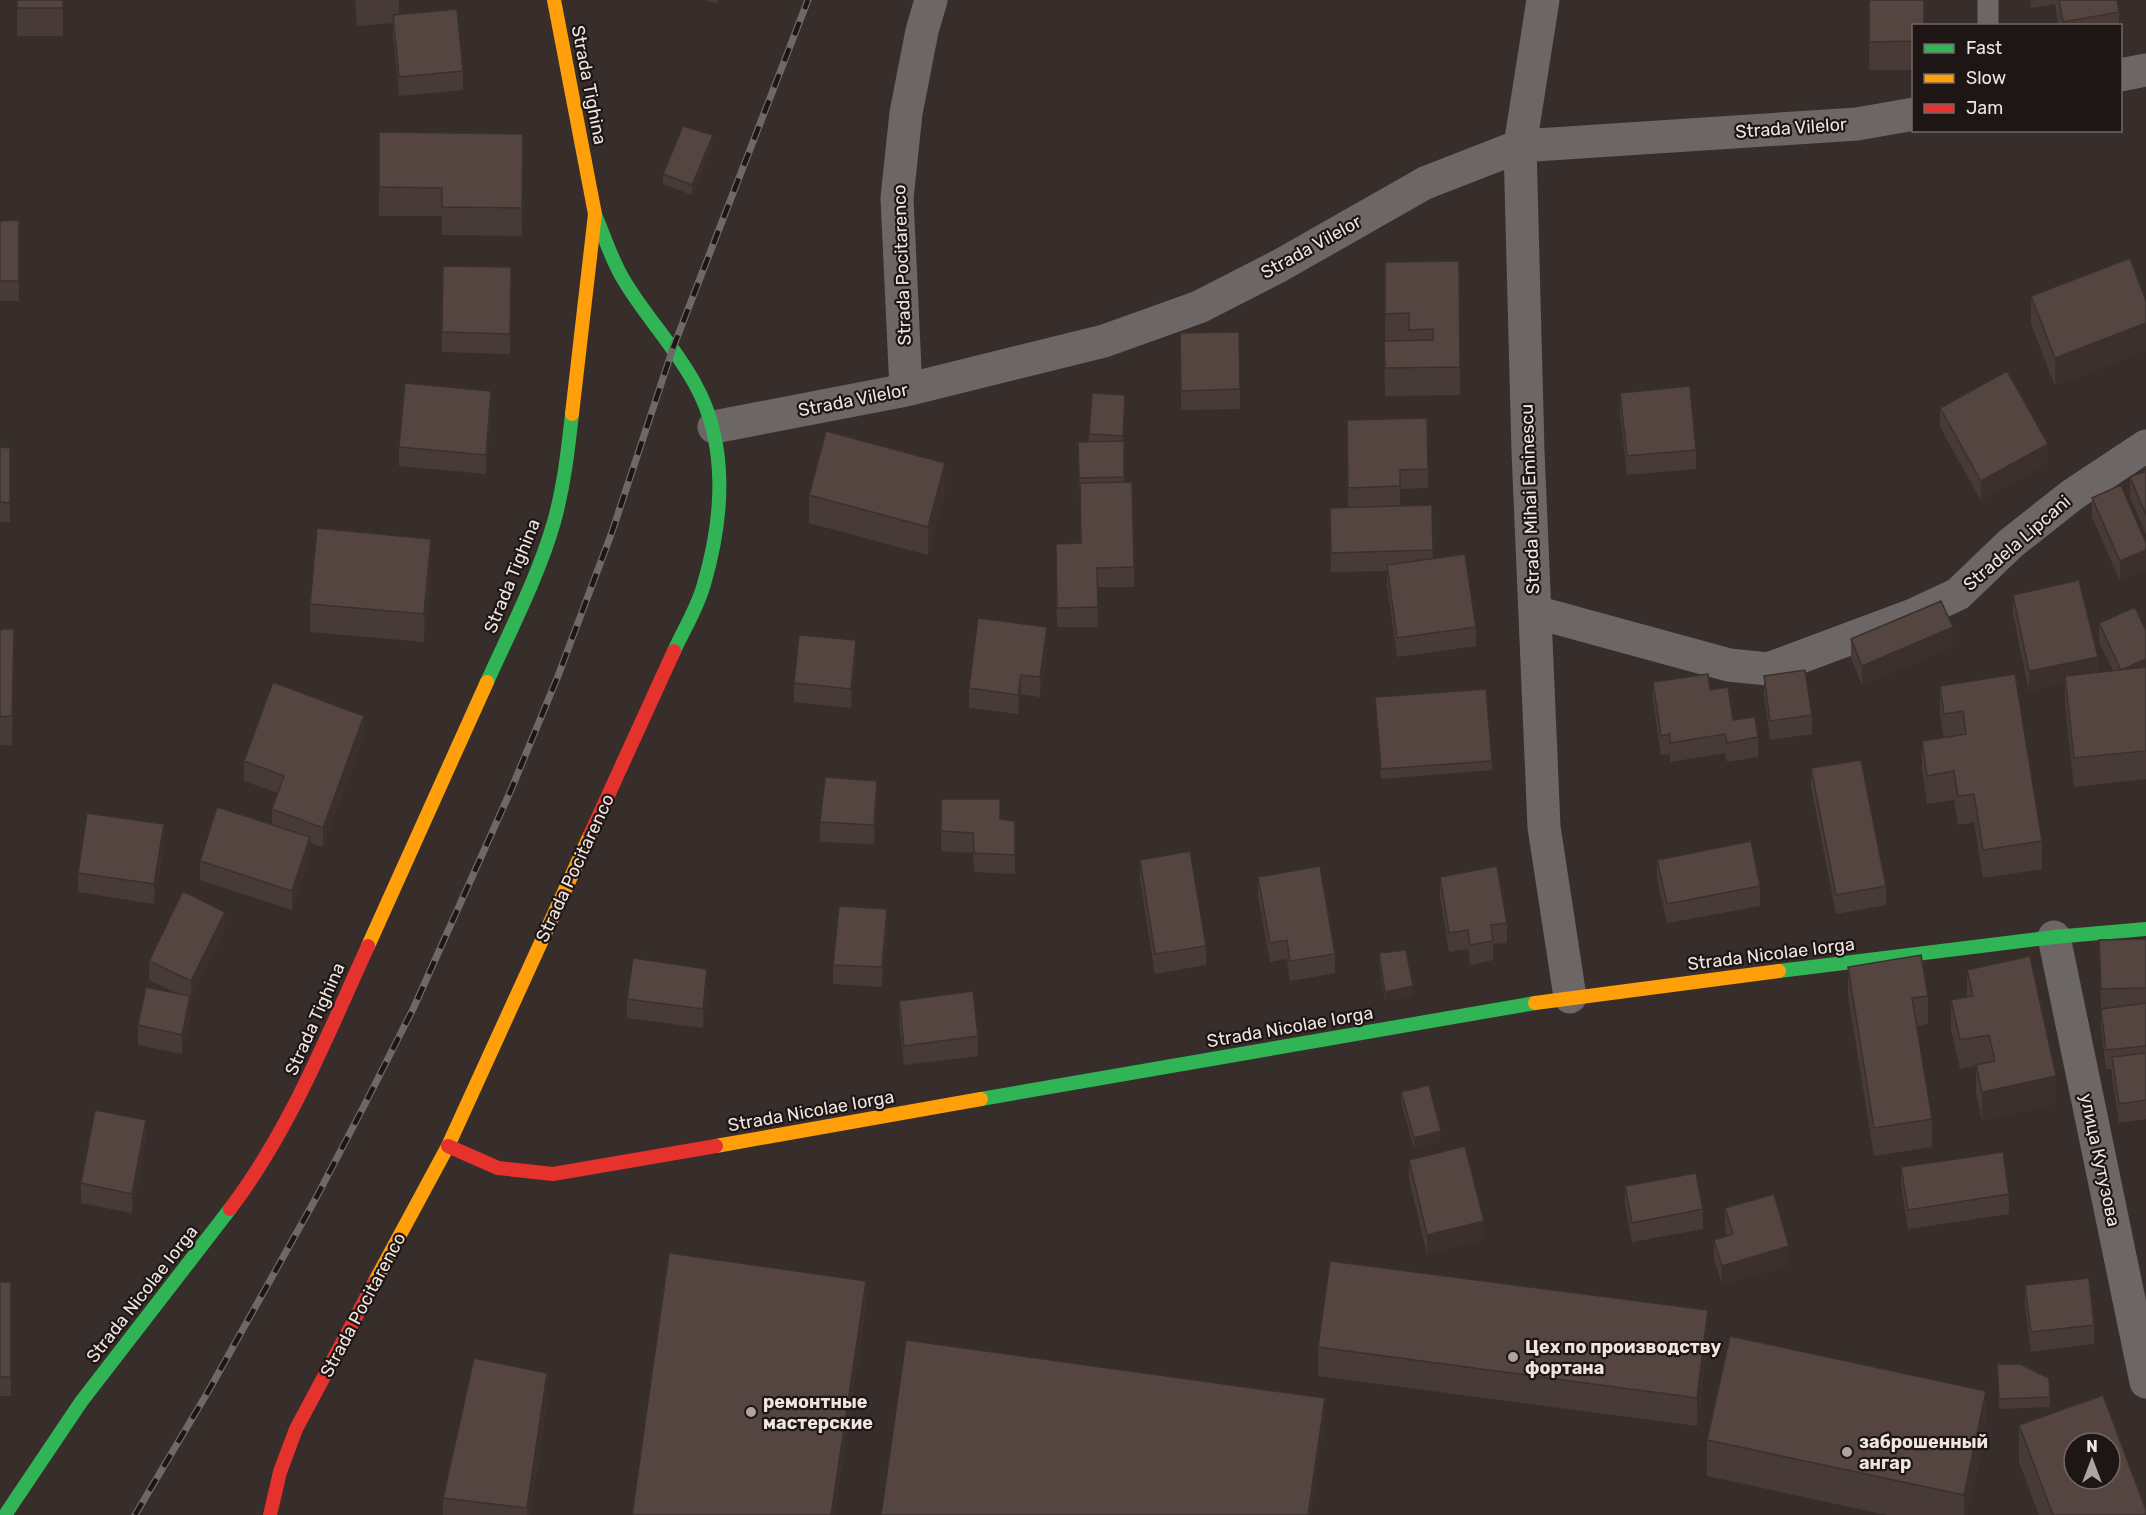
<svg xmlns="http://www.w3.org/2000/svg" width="2146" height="1515" font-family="Rubik,sans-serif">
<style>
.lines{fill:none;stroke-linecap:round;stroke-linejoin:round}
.lane{stroke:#6c6766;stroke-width:21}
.street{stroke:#6c6766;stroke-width:33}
.fast{stroke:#30b455;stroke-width:14}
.slow{stroke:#ff9f0a;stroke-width:14}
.jam{stroke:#e5322d;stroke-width:14}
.rail-casing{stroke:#6e6966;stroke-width:7}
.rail{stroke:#1e1614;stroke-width:4.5;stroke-dasharray:14;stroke-linecap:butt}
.wall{fill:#483b37}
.shaded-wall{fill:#3b302d}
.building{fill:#544540;stroke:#3b302d;stroke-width:1.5;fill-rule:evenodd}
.poi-dot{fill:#afa4a1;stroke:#1e1614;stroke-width:2}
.labels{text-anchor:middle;stroke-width:4.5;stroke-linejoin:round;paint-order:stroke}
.street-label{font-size:18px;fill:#efe4e0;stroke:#1e1614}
.poi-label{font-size:18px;font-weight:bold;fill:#efe4e0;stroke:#1e1614;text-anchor:start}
</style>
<rect width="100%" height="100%" fill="#372e2b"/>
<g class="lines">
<path class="lane" d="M1988 26V0"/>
<path class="street" d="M1543 0 1520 146 1528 451 1544 827 1570 997
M2120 75 2146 70
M906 390 897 198 906 113 922 31 931 0
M714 427 906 390 1104 341 1199 307 1279 266 1425 183 1520 146 1857 124 1914 114
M1535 612 1729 665 1768 669 1913 615 1958 594 2010 544 2072 495 2146 446
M2054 937 2146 1382"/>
<path class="fast" d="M595 215C605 237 612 262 625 282 646 317 675 347 695 384 729 445 723 519 704 584 698 607 684 629 674 651
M487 682C511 629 538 577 554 522 564 486 568 450 572 414
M1779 971 2054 937 2146 929
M981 1099 1535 1003
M5 1515 81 1402 230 1209"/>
<path class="slow" d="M554 0 595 214 572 414
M368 946 487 682
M1535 1003 1779 971
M716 1146 981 1099
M374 1283 448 1146 590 835"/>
<path class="jam" d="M590 835 674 651
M448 1146 498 1168 553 1174 716 1146
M230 1209C290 1130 327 1036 368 946
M270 1515 280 1472 296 1429 374 1283"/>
<defs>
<path id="rail" d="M135 1515 209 1390 316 1198 366 1102 414 1007 511 790 558 676 612 532 673 348 808 0"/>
</defs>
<use href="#rail" class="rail-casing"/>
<use href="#rail" class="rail"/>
</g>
<path class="wall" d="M0 0H63V36H17V0Z
M355 0H399V15L463 71V90L399 96 393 35V23L357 26Z
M703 0H719L716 3Z
M1869 0 1914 26V70H1869Z
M2030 0H2117L2119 12V26H2058L2055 4 2031 8Z
M379 132 523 134 522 236 442 235V216H379Z
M713 145 692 195 663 184V174Z
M19 220V301H0V221Z
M1459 261 1460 395 1385 396 1384 341H1385V262Z
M511 267 510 354 442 352V332Z
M2031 296 2146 301V351L2055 386 2031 324Z
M1239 332 1240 409 1181 410 1180 333Z
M1620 393 1696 450V469L1627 475 1620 412Z
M1125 405 1123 441 1124 483 1134 567V587H1097L1098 627H1057L1056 563 1081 543 1078 442H1089V434Z
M1940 408 2048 463 1981 501 1940 427Z
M491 411 486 474 399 466V447Z
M1347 420 1428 469V488L1400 489V506L1432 505 1433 559 1476 627V646L1397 657 1387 585V571L1331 572 1330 508 1348 507Z
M0 447 10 448V522H0Z
M2146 471V534L2130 497V477Z
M945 491 928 555 809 523V495Z
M2092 498 2146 543V570L2120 581 2092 517Z
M431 567 424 642 310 632V604Z
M2013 595 2098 673 2113 671 2099 642V623L2146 631V779L2074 787 2065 704V683L2029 691 2013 614Z
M0 629 14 657 12 745H0Z
M1851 639 1953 647 1862 685 1851 658Z
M1047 646 1040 697 1021 694 1018 714 969 708V688Z
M856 659 851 708 794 702V683Z
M2015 674 2042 841V869L1983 878 1974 822 1958 825 1954 800 1927 804 1922 769V741L1944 738 1940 714V686Z
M1764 676 1812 715V734L1770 740 1764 695Z
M1653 682 1710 690 1733 720 1758 737V757L1727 762 1725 753 1670 762V754L1661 755 1653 702Z
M1375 697 1492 761V770L1381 779Z
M364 735 323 847 310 843V856L292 910 200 880V861L272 824V809L278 793 244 781V761Z
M1811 768 1886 886V905L1836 914 1811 787Z
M941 799 1000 819 1015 821V874L974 872 973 853 941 851Z
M877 800 874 844 820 842V822Z
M164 844 154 904 78 892V873Z
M1140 860 1206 946V965L1155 974 1140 879Z
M1657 860 1760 886V906L1667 923 1657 879Z
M1258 877 1335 954V973L1290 981 1287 959 1270 962 1258 896Z
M1440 877 1507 923V943L1493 944V960L1470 965 1468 949 1449 952 1440 896Z
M887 928 882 987 833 984V965Z
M225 931 190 1000V1016L182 1054 138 1045V1025L176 993 149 980V961Z
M2146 939V1119L2119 1123 2112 1077V1069H2106L2101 1028V1009L2103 1008 2101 1009 2099 940Z
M1379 953 1413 996 1385 1001 1379 963Z
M1848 967 1928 996V1024L1917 1026 1932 1119V1147L1874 1156 1848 996Z
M1967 970 2056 1104 1982 1121 1976 1093V1066L1960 1069 1951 1029V1000L1967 997Z
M707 988 703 1028 627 1018V999Z
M899 1001 978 1036V1056L904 1065 899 1020Z
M1401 1092 1441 1141 1414 1148 1401 1102Z
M146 1139 132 1213 81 1203V1183Z
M1409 1160 1484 1240 1427 1254 1409 1179Z
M1901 1167 2009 1194V1214L1908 1229 1901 1186Z
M1625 1186 1703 1209V1229L1632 1242 1625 1205Z
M1725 1208 1789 1265 1722 1285 1714 1259V1240L1727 1235 1725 1227Z
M0 1282H11V1396H0Z
M2025 1285 2094 1325V1344L2031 1352 2025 1304Z
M1708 1339 1697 1426 1318 1376V1347Z
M1997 1364 2050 1397V1407L1999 1409Z
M547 1401 530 1515H443V1498Z
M2019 1425 2146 1515H2039L2019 1462Z
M1986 1427 1967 1515H1887L1707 1476V1440Z"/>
<path class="shaded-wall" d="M713 135V145L692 195V185Z
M2146 323V351L2055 386V358Z
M491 391V411L486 474V455Z
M2048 444V463L1981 501V481Z
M945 463V491L928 555V527Z
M431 539V567L424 642V614Z
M2146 550V570L2120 581V561Z
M1047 627V646L1040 697V677Z
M1953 627V647L1862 685V666Z
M14 629V657L12 745V716Z
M856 640V659L851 708V689Z
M2098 657V677L2065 676V683L2029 691V671Z
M2146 659V678L2121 670Z
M1021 675V694L1018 714V695Z
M364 716V735L323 847V828Z
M877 781V800L874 844V825Z
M164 824V844L154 904V884Z
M310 837V856L292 910V891Z
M887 909V928L882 987V967Z
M225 912V931L191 1000V981Z
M707 969V988L703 1028V1009Z
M1413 986V996L1385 1001V992Z
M190 996V1016L182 1054V1035Z
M2056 1076V1104L1982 1121V1092Z
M146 1120V1139L132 1213V1194Z
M1441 1131V1141L1414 1148V1138Z
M1484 1221V1240L1427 1254V1235Z
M1789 1246V1265L1722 1285V1266Z
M866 1281V1310L835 1515H831Z
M1708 1310V1339L1697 1426V1398Z
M547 1373V1401L530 1515H527V1508Z
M1986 1391V1427L1967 1515H1964V1495Z
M1325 1398V1418L1311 1515H1308Z"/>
<path class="building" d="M17 0H63V8H17Z
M1869 0H1924V26H1914V41L1869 42Z
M2059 0H2117L2119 12 2063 22Z
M457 9 463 71 399 77 393 15Z
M683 126 713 135 692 185 663 174Z
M379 132 523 134 522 208 442 207V188L379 187Z
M19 220V281H0V221Z
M2130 258 2146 301V323L2055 358 2031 296Z
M1459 261 1460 367 1385 368 1384 341 1433 340V329L1409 330V313L1385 314V262Z
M443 266 511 267 510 334 442 332Z
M1239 332 1240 389 1181 391 1180 333Z
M2007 371 2048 444 1981 481 1940 408Z
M405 383 491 391 486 455 399 447Z
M1690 386 1696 450 1627 456 1620 393Z
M1092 393 1125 395 1123 436 1089 434Z
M1427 418 1428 469 1400 470V486L1348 488 1347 420Z
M826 431 945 463 928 527 809 495Z
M1124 441V477L1079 478 1078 442Z
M0 447 10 448V503L0 502Z
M2146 471V515L2130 477Z
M1132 482 1134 567 1097 568 1098 607 1057 608 1056 544 1081 543 1080 483Z
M2121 485 2146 543V550L2120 561 2092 498Z
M1432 505 1433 550 1331 553 1330 508Z
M317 528 431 539 424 614 310 604Z
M1465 554 1476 627 1397 638 1387 565Z
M2079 580 2098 657 2029 671 2013 595Z
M1941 601 1953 627 1862 666 1851 639Z
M2135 607 2146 631V659L2121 670 2099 623Z
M978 618 1047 627 1040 677 1021 675 1018 695 969 688Z
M0 629H14L12 716 0 717Z
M799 635 856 640 851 689 794 683Z
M2146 667V751L2074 758 2065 676Z
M1805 670 1812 715 1770 721 1764 676Z
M1708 674 1710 690 1728 687 1733 720 1755 717 1758 737 1727 743 1725 734 1670 743V734L1661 736 1653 682Z
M2015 674 2042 841 1983 850 1974 794 1958 796 1954 771 1927 776 1922 741 1966 734 1963 711 1944 714 1940 686Z
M273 682 364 716 323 828 272 809 284 776 244 761Z
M1486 689 1492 761 1381 769 1375 697Z
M1861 760 1886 886 1836 895 1811 768Z
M825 777 877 781 874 825 820 822Z
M941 799H1000V819L1015 821V855L974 853 973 833 941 831Z
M217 807 310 837 292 891 200 861Z
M87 813 164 824 154 884 78 873Z
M1751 841 1760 886 1667 904 1657 860Z
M1190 851 1206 946 1155 954 1140 860Z
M1320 866 1335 954 1290 961 1287 940 1270 943 1258 877Z
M1497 866 1507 923 1491 925 1493 941 1470 945 1468 930 1449 933 1440 877Z
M183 891 225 912 191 981 149 961Z
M839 906 887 909 882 967 833 965Z
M2146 939V988L2101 989 2099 940Z
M1406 950 1413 986 1385 992 1379 953Z
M1921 955 1928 996 1912 998 1932 1119 1874 1128 1848 967Z
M2030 956 2056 1076 1982 1092 1976 1065 1995 1061 1989 1035 1960 1040 1951 1000 1973 996 1967 970Z
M633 958 707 969 703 1009 627 999Z
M146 987 190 996 182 1035 138 1025Z
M973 991 978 1036 904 1046 899 1001Z
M2146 1003V1046L2106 1050 2101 1009Z
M2146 1053V1100L2119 1104 2112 1057Z
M1429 1085 1441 1131 1414 1138 1401 1092Z
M95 1110 146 1120 132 1194 81 1183Z
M1465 1146 1484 1221 1427 1235 1409 1160Z
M2003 1152 2009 1194 1908 1210 1901 1167Z
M1696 1173 1703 1209 1632 1223 1625 1186Z
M1774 1194 1789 1246 1722 1266 1714 1240 1733 1234 1725 1208Z
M669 1253 866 1281 831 1515H632Z
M1330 1261 1708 1310 1697 1398 1318 1347Z
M2089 1278 2094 1325 2031 1332 2025 1285Z
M0 1282H11V1377H0Z
M1730 1336 1986 1391 1964 1495 1707 1440Z
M906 1340 1325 1398 1308 1515H881Z
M474 1358 547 1373 527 1508 443 1498Z
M1997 1364H2020L2049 1378 2050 1397 1999 1399Z
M2103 1395 2146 1510V1515H2053L2019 1425ZM2074 1443H2110V1479H2074Z"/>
<g class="poi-dot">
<circle cx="1513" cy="1357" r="6"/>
<circle cx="751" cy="1412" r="6"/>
<circle cx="1847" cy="1452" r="6"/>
</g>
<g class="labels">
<g class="street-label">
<text transform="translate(589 85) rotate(79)" y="6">Strada Tighina</text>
<text transform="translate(1791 128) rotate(-4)" y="6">Strada Vilelor</text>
<text transform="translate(1311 247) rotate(-29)" y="6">Strada Vilelor</text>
<text transform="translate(902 265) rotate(-92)" y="6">Strada Pocitarenco</text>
<text transform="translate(853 400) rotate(-11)" y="6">Strada Vilelor</text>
<text transform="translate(1530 499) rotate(-92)" y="6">Strada Mihai Eminescu</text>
<text transform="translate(2017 543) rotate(-41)" y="6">Stradela Lipcani</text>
<text transform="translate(512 576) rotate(-68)" y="6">Strada Tighina</text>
<text transform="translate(575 868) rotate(-65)" y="6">Strada Pocitarenco</text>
<text transform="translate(1771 954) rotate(-7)" y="6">Strada Nicolae Iorga</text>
<text transform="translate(315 1019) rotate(-66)" y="6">Strada Tighina</text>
<text transform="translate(1290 1027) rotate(-10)" y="6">Strada Nicolae Iorga</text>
<text transform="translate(811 1111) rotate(-10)" y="6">Strada Nicolae Iorga</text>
<text transform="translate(2100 1160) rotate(78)" y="6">улица Кутузова</text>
<text transform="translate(142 1294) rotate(-52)" y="6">Strada Nicolae Iorga</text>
<text transform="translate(363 1305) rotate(-62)" y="6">Strada Pocitarenco</text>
</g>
<g class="poi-label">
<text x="1525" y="1353">Цех по производству<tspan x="1525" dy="21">фортана</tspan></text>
<text x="763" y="1408">ремонтные<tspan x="763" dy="21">мастерские</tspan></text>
<text x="1859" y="1448">заброшенный<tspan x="1859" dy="21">ангар</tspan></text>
</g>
</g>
<rect x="1912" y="24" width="210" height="108" fill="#1e1614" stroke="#726866" stroke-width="1.5"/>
<rect x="1924" y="44" width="30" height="9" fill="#30b455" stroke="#726866" stroke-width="1.5"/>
<text x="1966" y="54" font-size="18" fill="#efe4e0">Fast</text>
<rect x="1924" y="74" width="30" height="9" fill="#ff9f0a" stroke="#726866" stroke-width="1.5"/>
<text x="1966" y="84" font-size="18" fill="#efe4e0">Slow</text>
<rect x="1924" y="104" width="30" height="9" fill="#e5322d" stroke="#726866" stroke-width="1.5"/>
<text x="1966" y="114" font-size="18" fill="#efe4e0">Jam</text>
<g transform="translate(2092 1461)"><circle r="28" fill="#1e1614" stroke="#726866" stroke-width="1.5"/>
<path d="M0-4.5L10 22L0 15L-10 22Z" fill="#afa4a1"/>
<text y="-9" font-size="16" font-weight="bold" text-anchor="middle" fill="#efe4e0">N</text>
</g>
</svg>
